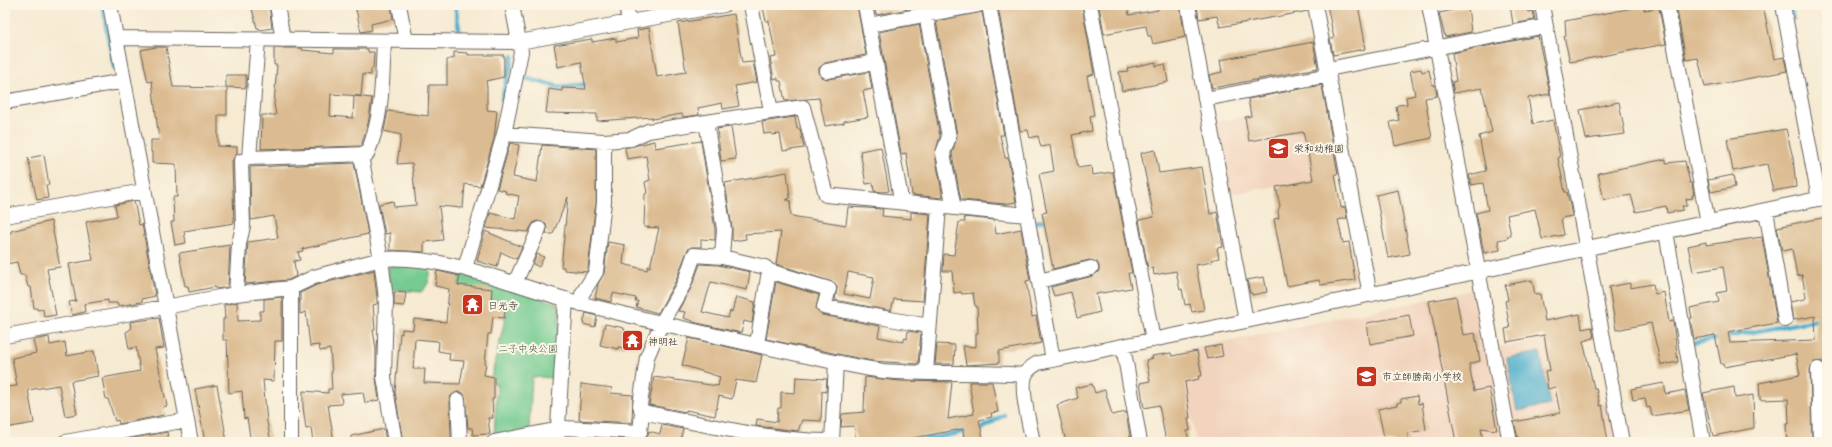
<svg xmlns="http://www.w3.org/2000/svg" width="1832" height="447" font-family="Mali,'Klee One',sans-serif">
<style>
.built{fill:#f2d4be}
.green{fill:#74cb91;stroke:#487456}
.water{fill:#50afce;stroke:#366675}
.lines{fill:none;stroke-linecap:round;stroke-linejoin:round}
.stream{stroke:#50afce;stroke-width:4.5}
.building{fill:#dbbb91;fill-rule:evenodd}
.minor-casing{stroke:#68645c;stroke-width:16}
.minor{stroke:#fff;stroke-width:14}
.labels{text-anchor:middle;stroke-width:4;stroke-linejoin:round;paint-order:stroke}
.poi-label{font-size:10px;fill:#1c1c1c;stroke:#fcf5e5;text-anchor:start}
.park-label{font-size:10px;fill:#3b5945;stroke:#fcf5e5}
</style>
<rect width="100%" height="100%" fill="#fcf5e5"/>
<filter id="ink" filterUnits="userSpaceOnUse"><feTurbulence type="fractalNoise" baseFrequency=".025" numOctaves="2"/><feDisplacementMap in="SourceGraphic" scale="8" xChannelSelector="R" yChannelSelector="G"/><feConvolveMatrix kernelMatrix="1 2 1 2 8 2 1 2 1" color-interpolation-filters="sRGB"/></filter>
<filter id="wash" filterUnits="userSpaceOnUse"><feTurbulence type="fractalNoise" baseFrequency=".012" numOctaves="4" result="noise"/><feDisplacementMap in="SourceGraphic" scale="16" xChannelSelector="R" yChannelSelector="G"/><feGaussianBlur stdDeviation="0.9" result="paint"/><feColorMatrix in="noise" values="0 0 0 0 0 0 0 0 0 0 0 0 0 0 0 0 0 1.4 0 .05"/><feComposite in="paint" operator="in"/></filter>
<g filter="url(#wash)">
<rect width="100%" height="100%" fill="#f6ead2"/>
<path class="built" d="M1327 102 1340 175 1230 194 1217 122Z
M1474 290 1485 350 1544 339 1557 411 1611 401 1618 442H1196L1179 351Z"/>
<path class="green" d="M393 263 429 267C432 276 428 286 421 292L390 289 387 267H392Z
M460 274 556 303 560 308 556 378 532 377 529 430 494 437 497 384 490 383 509 302 491 300 458 285Z"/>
<path class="water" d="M1540 352 1550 405 1517 411 1507 358Z"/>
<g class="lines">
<path class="stream" d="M102 5 114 67
M455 5 460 35
M1790 5 1793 19
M520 77 560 87 590 84
M502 99 513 56
M1036 222 1050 219
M1694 343 1827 318
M976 430 981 429 1004 415
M923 442V440L969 431"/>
</g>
<g id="blocks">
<path class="building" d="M251 5H269L272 28 260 30 259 28H257Z
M355 5H391L393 19 371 24 372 30 361 32Z
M773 5H857L866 55 825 63 819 68V72L821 77 828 79 869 72 872 89 863 91 868 117 844 121V123L825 126 819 98 785 101 781 81H778V78L774 79 770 58 776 57 769 21H766L763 7Z
M874 5H931L876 15Z
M1008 5H1082L1094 74 1087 76 1094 115 1090 116 1092 131 1072 135 1078 168 1091 166 1092 175 1113 172 1132 273H1128L1131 288 1096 294 1100 312 1077 318 1071 292 1054 296 1051 287 1093 276 1099 271V266L1097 262 1089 260 1053 269 1042 213 1047 212 1046 209 1039 174 1054 171 1050 145 1041 147 1038 136 1030 138 1028 130 1020 131 998 7Z
M1099 5H1127L1129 15 1158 10 1157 5H1180L1185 37 1153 44 1151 36H1148L1146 26 1104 34Z
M1197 5H1307L1308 11 1220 27 1217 16 1199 19Z
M1327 5H1358L1365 43H1364L1365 49 1333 55 1330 39 1334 38Z
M1510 5H1527L1528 12 1533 11 1535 20 1513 24Z
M1676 5H1763L1774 59 1784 57 1787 71 1705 87 1698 58 1686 60Z
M1643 6 1644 10 1659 8 1666 44 1570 62 1564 36H1566L1565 21Z
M1468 7 1471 32 1445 37 1439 13Z
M982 12 1004 135H1000L1005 158H1008L1016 202 1005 204 961 200 952 154 957 135 936 21Z
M734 14 742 63 753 62 757 82 735 86 739 106 723 109 722 103 698 108 699 115 683 117 682 114 652 119V117L597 121V114L546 113 549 89 562 91V88L586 89 581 62 558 67 554 45 592 39V42L616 38V42L638 38 637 30 649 28 657 77 686 72 678 23Z
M919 24 940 136 935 154 943 198 912 195 906 153 901 154 879 32Z
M1538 36 1550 94 1528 98 1533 124 1553 120 1560 157 1558 158 1565 192H1567L1572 216 1561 218 1564 235 1542 239 1535 209 1507 215 1511 236H1508V238L1498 240 1500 250 1484 253 1476 213 1488 210 1483 183 1471 185 1469 175 1486 171 1479 136 1492 132 1482 88 1454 93 1452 82 1456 81 1452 53Z
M1313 42 1318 68 1212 88 1209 75 1222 72 1220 60Z
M156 47H166L173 87 227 88V115H218V146L237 147V154L232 161 234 223 184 231 186 243 175 245 171 222H174L173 197H177L176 164 152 163V152H151V140H159L152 81 148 82 141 50Z
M274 48H302V50L334 53V49H368V52H374L373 69H371V75L363 74 361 96 331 94 330 116 353 118 354 96 372 98 368 124 361 146 261 149 262 115H276L274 104 277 65H274Z
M454 52 468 53V55H504V77L486 81 487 87V110L497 111 494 139 480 186 465 184 463 208 439 206 443 240 424 242V252L390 250V233L385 234 379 204 393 201 394 207 416 205 412 163 397 164 401 135 384 131 388 111 428 116 429 85H447V60L454 58Z
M1156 62V66L1165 64 1168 82 1122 91 1119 72 1128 71 1127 68Z
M1421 69 1422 72 1429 70 1432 85H1435L1437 96 1425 98 1432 138 1395 146 1390 122 1399 120 1396 107 1398 105 1407 104 1406 97 1415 95 1410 71Z
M226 75H246V88L226 87Z
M1322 85 1338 174H1335L1341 208 1345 207 1347 218 1338 220 1343 243 1349 242 1355 280 1320 285 1319 280 1287 286 1274 219 1279 218 1278 211 1280 206 1276 187 1313 180 1309 158 1303 132 1249 141 1245 117 1251 116 1248 99Z
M1619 102 1625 134 1586 139 1580 110Z
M795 117 797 129H800L804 148 783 151 780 134 772 135V133L764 134 762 122Z
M731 127 736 159 721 161 717 129Z
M1786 129 1793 158 1796 187 1773 191 1767 164 1733 171 1727 139Z
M654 141 655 148 701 141 715 229V240L701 239V247H691L688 249 676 280 658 313 636 307 638 301H635L636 298 613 293 611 302 595 298 598 284 604 273 608 242 625 245 623 264 647 270 648 266 650 267 659 228 644 227 645 194 647 193 645 182 650 180 646 156 627 159 625 148Z
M510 143 519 145 513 177 537 182 542 145 596 149V202L588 269 586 272 564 270V267H561L568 197 553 234H546L547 228 546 224 538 221 534 222 528 232 486 228 490 213 515 219 519 196 505 193 506 191 497 189Z
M881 147 889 191 883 192 874 191 873 183 866 184 860 151Z
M1155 150 1159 173 1202 167 1210 214 1217 212 1223 247 1217 248 1219 258 1211 260 1212 262 1196 265 1204 310 1192 312 1190 304 1185 305 1182 289 1180 290 1176 271 1154 275 1153 268 1148 269 1139 220 1154 217 1141 153Z
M44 155 49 185H46L48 198 37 200 28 158Z
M1666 159V163L1685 161 1690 183H1692L1694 195H1692L1693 198 1686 199 1687 206H1682L1683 210 1667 213 1666 206 1636 212 1631 195 1604 200 1598 173Z
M354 163 368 234 302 249 303 251 298 252 300 260 294 261 296 276 289 280 245 284 248 242 278 238 274 216 251 220 250 167Z
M787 172 790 198 786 200H790L791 216 846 225 848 207 883 209 882 216 911 219V212L930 214 923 301 894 299 891 311 835 300 837 287 835 283 776 264 781 232 745 234 746 239 734 241 732 240V228L725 183ZM848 272 874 277 870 299 844 294Z
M1733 175 1735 187 1711 192 1708 180Z
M1398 190 1410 254 1388 258 1376 195Z
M134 201 139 225 142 224 155 296 142 299V302L118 306 117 303H108V300L84 304 85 312 72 315 69 302 76 301 69 264 93 260 86 222 117 216 115 205Z
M964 217 994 220 996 234 1021 229 1030 280 1026 281 1032 317 1036 316 1041 343 999 351V363L966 365 963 346 976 347V333H978L977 306H975L973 293 962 294 961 292 954 293 952 271H943L944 254 954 255 959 222H965Z
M1827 217V387L1825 365 1822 361 1814 362 1810 369 1812 442H1787L1786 424H1789L1788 399 1760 400 1759 383 1800 375 1796 354 1724 367 1723 364H1721L1715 335 1694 339 1690 318H1692L1690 308 1719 302 1717 293 1727 291 1723 267 1693 272 1688 246 1706 242V245L1762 237 1777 323 1728 332 1730 343 1816 340 1815 316 1793 320 1790 302 1805 299 1806 297 1802 275 1797 276 1792 249 1782 251 1777 227Z
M51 221 60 267 47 269 56 315 44 317 43 309 37 310V308H34L31 287H28L25 275H20L17 262 6 264 5 235 11 233V231Z
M485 231 522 247 516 259 501 252 497 267 477 261Z
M230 245 228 287 216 289 215 287 189 292 188 286H185L179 253Z
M537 254 544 257 539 267 533 264Z
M700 264 718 265 750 272 747 290 711 282 702 312 728 318 730 311 732 312 736 297 755 302 752 323 744 321 741 333 693 322V321L683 318 685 312 678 311 691 288Z
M374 270 377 299V304L373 305 375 330H373L376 349V378L379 400 365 403 363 392 341 394 342 404 328 405 334 442H313L311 428 306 429 303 407V391L328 393V389H332L331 373H332L330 349 320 351 319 345 310 346 306 312 300 314V293L317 285Z
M437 271 460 276 458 285 492 289 491 300 506 301 504 318 493 317 491 334H488L485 363 486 364 484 375 494 377V399H492L493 418H488L490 434 473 435 472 428H468L465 396 462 392H457L451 396 450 400 451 441 403 442 395 392 400 333 402 334V329L413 330 414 319 446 322 449 289 435 286ZM415 339 437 341 439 342 438 351 450 353 449 360 464 361 460 384 424 383 425 369H413Z
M1264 277 1267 292 1252 295V293H1250L1247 280Z
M1532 280 1535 295 1540 294 1545 321 1580 314 1582 329 1592 327 1594 338 1583 341 1594 388H1596L1600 406 1602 405 1608 442H1519L1514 422 1560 413 1555 387 1548 389 1545 371 1550 370 1544 335 1507 342 1505 329 1510 328 1505 301 1508 300 1505 285Z
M776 282 819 295 816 309 822 315 880 326 878 337 904 342V338L907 339 908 331 921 333 918 364 872 361 766 339Z
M1630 283V288L1653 284 1655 294 1664 292 1669 322 1673 321 1678 362 1661 365 1651 323 1616 330 1609 287Z
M394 292 406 293 404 306 394 305Z
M1456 296 1463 335 1475 333 1480 361 1469 364 1474 391 1489 388 1497 430 1481 428 1483 442H1456L1429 301Z
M282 297V341H275L274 381 263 380 267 422 271 442H251L247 418 244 419 242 391 229 393 227 340H223V319H225L224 305 237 302 238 321 260 320V311H264V299Z
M586 313 597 316 595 327 583 324Z
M1409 315 1413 336 1370 344 1367 323Z
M159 318 164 348 155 349 167 406 163 407 164 415 119 424 118 420 115 421 108 399H106L102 378 140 371 136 347 129 349 126 332 131 329 130 322Z
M605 324 624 328V330L629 332V335L641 337 638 348 626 345V348L618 347V349L600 345Z
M49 337 50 345 65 342 67 356 94 351 98 376 71 381 77 414 65 416 59 385 28 390 34 423 5 428V387L17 386 12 358 36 353 33 340Z
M689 338 762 355 756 383 736 380 732 399 719 396 715 416 686 410V412L649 405 654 377 718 386 720 377 682 365Z
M937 344 955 345 954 364H935Z
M1221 345 1223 356 1207 359 1204 348Z
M1197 351 1202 376H1198L1199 379 1185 382 1190 418H1188L1190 431H1187L1189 442H1166L1159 405 1144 408 1140 383 1150 381 1146 360 1153 358 1152 356 1171 353 1172 356Z
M796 377 827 379 826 392 822 391 821 421 802 420 798 431 756 426 757 419 777 422 778 408H781V392L795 393Z
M865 377 900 381 952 382 948 419 974 414 969 382H992L998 412 991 413 992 417 979 420 984 442H964L963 429 913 438V442H856L854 426 841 427 842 414 864 412Z
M1664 383 1666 394 1685 390 1689 410 1652 416 1650 407 1647 408 1645 398 1633 400 1631 389Z
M581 384 612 388 611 393 633 395 632 423 579 420Z
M1092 384 1095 393 1105 390 1112 415 1126 412 1131 442H1066L1057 405 1078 398 1075 388Z
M217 385 227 442H205L195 389Z
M1734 387 1735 398 1753 395 1754 428 1713 436 1703 393Z
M1417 396 1418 404 1422 403 1426 430 1407 433 1409 442H1385L1378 409 1397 405V403L1401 402V399Z
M662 425 683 429 680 442H578V437L643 440 647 437 649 431 660 434Z
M384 429 386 442H351V436Z
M167 432 169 442H122V440Z"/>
</g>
</g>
<g filter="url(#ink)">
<use href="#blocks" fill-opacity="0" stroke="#68645c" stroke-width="1"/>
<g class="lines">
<defs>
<path id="minor" d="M110 5 191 442
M277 5 283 40
M399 5 406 41
M626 5 629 22
M751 5 771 111
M865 5 900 193V202
M989 5 1053 360
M1090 5 1153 340
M1188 5 1246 321
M1315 5 1370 295
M1429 5 1506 421
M1542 5 1622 442
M1667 5 1708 223
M1783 5 1819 199
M926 15 949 137 943 153 954 208
M869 25 978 5
M116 38 519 42 724 5
M1328 69 1546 26
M827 71 876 62
M1205 99 1329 75
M5 102 124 81
M706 122 724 229 722 257
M504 134 604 141 631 139 648 131 803 107 826 195 1027 215
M361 156 381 259 386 299 384 377 395 442
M249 158 258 40
M1766 211 1785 320
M5 216 144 191
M1666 232 1703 442
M465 268 504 134 521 52 512 5
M1039 281 1091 268
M515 283 539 229
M291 288V442
M236 294 239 244 243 226 241 161 249 158 367 154C383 117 382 81 384 41
M581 304 582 294 596 272 604 202V141
M5 336 236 294 291 288 314 277 381 259C449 254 518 288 583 304 666 325 750 344 834 362 850 365 867 369 883 371 930 375 977 371 1025 375
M757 344 769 271
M1123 346 1140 442
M1818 369 1820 442
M926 372 939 207
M458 400 460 442
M642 412C705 424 768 441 832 441
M1507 427 1510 442
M65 442 187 420
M494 442 565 428 640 432 642 412 640 405 647 357 662 322 684 284 694 255 722 257 765 267 769 271 829 289 824 307 929 326
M557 442 566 299
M832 442 836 362
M1033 442C1030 427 1020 389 1025 376 1027 369 1033 366 1038 363L1246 321 1827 197"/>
</defs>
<use href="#minor" class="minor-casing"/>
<use href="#minor" class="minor"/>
</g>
</g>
<defs>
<symbol id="school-square" viewBox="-11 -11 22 22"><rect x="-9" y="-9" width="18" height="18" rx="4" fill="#c8321e" stroke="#fcf5e5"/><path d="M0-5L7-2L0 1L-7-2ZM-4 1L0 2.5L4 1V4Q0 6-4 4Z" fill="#fff"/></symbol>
<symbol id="temple-square" viewBox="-11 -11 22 22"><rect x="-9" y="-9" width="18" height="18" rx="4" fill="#c8321e" stroke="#fcf5e5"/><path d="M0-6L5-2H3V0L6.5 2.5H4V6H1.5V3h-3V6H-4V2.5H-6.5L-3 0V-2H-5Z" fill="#fff"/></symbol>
</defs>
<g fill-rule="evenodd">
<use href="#school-square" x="1266" y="136" width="25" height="25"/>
<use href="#temple-square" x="460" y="292" width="25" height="25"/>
<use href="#temple-square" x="620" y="328" width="25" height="25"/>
<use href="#school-square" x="1354" y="364" width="25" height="25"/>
</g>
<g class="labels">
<g class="poi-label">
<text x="1294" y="152">栄和幼稚園</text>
<text x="488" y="309">日光寺</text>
<text x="648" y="345">神明社</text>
<text x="1382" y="380">市立師勝南小学校</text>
</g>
<g class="park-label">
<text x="528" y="352">二子中央公園</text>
</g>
</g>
<rect width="1832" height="447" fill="none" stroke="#fcf5e5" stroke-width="20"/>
</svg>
